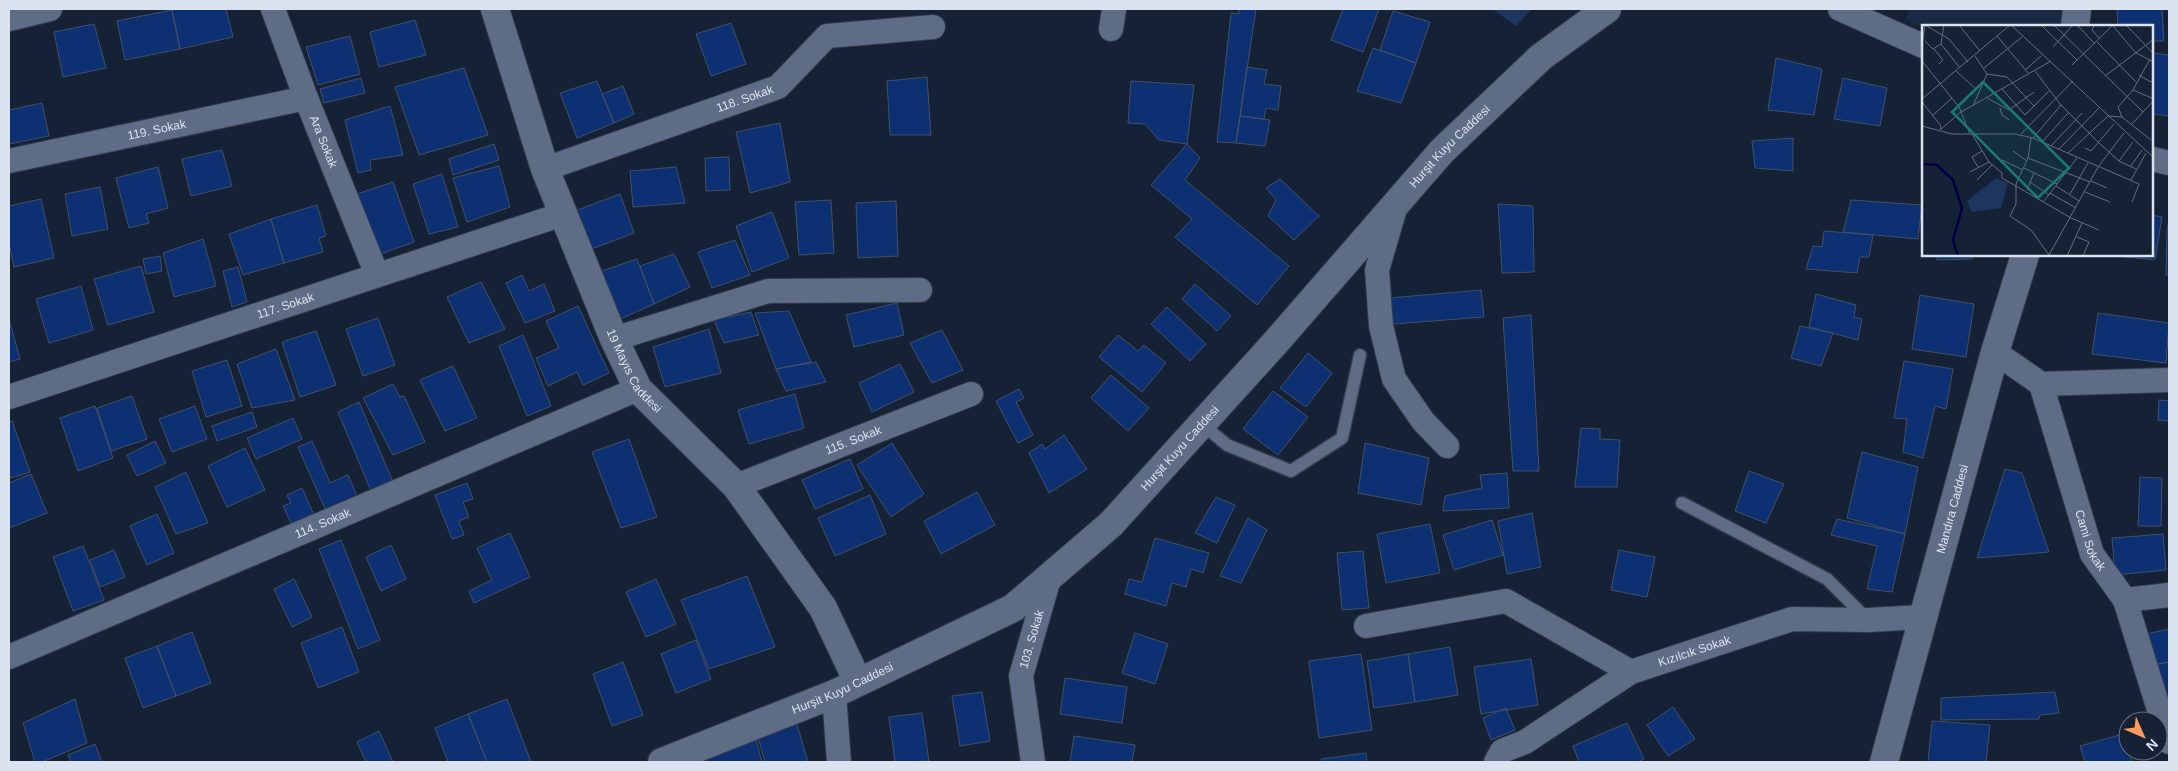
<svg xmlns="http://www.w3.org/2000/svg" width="2178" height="771" font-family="Helvetica,sans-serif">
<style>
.built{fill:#1a2944}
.green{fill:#1e355f}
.building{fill:#0d3072;stroke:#425068}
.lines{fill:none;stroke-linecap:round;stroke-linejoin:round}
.service-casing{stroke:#323a4b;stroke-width:15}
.minor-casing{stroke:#323a4b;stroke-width:26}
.tertiary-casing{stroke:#323a4b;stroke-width:30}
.service{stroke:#5e6c85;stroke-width:12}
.minor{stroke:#5e6c85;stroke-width:24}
.tertiary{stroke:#5e6c85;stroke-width:28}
.labels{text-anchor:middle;stroke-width:4;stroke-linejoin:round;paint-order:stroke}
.street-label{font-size:12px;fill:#dbe3f1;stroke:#152135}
.inset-river{fill:none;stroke:#000042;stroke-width:2.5}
.inset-road{fill:none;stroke:#646f80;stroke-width:1}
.view{fill:#197b75;fill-opacity:0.15;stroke:#197b75;stroke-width:2.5}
.inset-edge{fill:none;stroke:#dbe3f1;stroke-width:2.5}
</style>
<rect width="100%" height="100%" fill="#152135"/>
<path class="built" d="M1908 9H2063L2062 26 1923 27 1906 20Z"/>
<path class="green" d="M1492 9H1532L1516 26Z"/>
<path class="building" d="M176 9H226L233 37 180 49 172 10Z
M1239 9H1256L1236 143 1217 142 1231 13 1239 14Z
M1343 9H1379L1363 52 1331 40Z
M2117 9H2162L2164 41H2152V26H2118Z
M172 10 180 49 125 60 117 21Z
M1393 11 1430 22 1416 63 1380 50Z
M415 20 426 55 379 67 370 32Z
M731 23 746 64 711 76 696 34Z
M94 24 106 68 63 77 54 32Z
M350 36 360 74 318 85 306 47Z
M1373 48 1416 63 1401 103 1357 91Z
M2152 53 2169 55V116L2152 114Z
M1776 58 1822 69 1814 115 1768 110Z
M1247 67 1267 70 1264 84 1281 86 1278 110 1266 108 1264 119 1240 116Z
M464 68 488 135 419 155 395 87Z
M927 77 931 135H890L887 81Z
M361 78 365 93 324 103 320 89Z
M1843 78 1887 88 1880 126 1834 119Z
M597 81 614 123 577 138 560 93Z
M1131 81 1194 85 1187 144 1159 140 1145 124 1128 123Z
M623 86 634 114 614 123 602 94Z
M42 103 49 136 9 144V110Z
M390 106 403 155 370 160 371 170 358 173 345 120Z
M1240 116 1270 120 1265 146 1236 143Z
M780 123 790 182 750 193 736 132Z
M1793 138V171L1755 168 1752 141Z
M494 144 499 160 453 175 449 159Z
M1187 144 1200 158 1185 180 1289 266 1257 305 1175 237 1192 219 1151 185Z
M222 150 232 186 191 196 182 159Z
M729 157 730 190 706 191 705 158Z
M499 166 510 207 467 222 453 178Z
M158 167 168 208 146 214 149 223 129 228 116 178Z
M676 167 685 203 633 207 630 171Z
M442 174 458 227 429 234 413 184Z
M1280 179 1319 216 1294 240 1268 216 1276 200 1266 188Z
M393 182 414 242 375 256 354 195Z
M100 187 108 229 72 236 65 194Z
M620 194 634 233 589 250 575 211Z
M41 199 54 258 14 267 9 243V206Z
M831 200 834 253 799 255 795 202Z
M1851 200 1922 205 1918 239 1843 232Z
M896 201 898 256 858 258 856 203Z
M1498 204 1533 206 1534 272 1502 273Z
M317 205 326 236 319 238 323 252 284 263 271 219Z
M772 212 789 258 752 272 736 226Z
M2152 215 2162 217 2155 260 2108 255H2152Z
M271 219 284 263 243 275 229 234Z
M2169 220V275H2166L2167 230Z
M1824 231 1873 235 1869 257H1860L1857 273 1806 269 1813 246 1822 247Z
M203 239 216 286 174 297 163 253Z
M735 240 750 275 712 288 698 252Z
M674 254 690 287 654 304 640 266Z
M1937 255H1972V259L1937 260Z
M160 256 162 271 146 274 143 259Z
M637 259 654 304 616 321 602 271Z
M141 266 154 312 108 325 94 279Z
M238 267 247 302 232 307 223 271Z
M522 275 529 291 544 284 555 311 525 323 506 283Z
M481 282 505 329 469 343 447 297Z
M1195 284 1231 316 1217 331 1182 299Z
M81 286 93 330 49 343 36 299Z
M1481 290 1484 317 1394 324 1389 298Z
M1816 294 1856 305 1854 317 1862 319 1858 340 1809 327Z
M1920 295 1974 304 1966 357 1912 349Z
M897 303 904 335 854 347 846 315Z
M578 306 609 373 583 385 577 372 548 386 536 358 559 348 546 321Z
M1167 307 1206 344 1190 361 1151 324Z
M789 311 811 362 776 369 755 313Z
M751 312 759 335 724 343 714 320Z
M2098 313 2169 323 2166 363 2092 354Z
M1531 315 1539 471H1513L1503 318Z
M378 318 395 365 363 376 346 329Z
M9 319 20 359 9 362Z
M1800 326 1833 333 1821 366 1791 358Z
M709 329 721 373 665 387 653 347Z
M942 330 963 370 932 383 910 343Z
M316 331 336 385 300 397 282 342Z
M523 335 551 406 527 416 499 346Z
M1118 335 1138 351 1144 345 1166 363 1142 392 1099 357Z
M276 349 295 400 252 408 237 364Z
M1308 353 1332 373 1306 407 1280 388Z
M227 360 242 406 206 417 192 371Z
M1904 361 1953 369 1946 409 1935 406 1923 458 1903 452 1907 419 1894 418Z
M816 362 826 382 786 391 776 369Z
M900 364 914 392 872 412 859 383Z
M453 366 477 418 445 431 420 380Z
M1111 375 1149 408 1128 431 1091 398Z
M393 384 400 397 404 396 425 442 393 455 363 398Z
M1019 389 1024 398 1016 402 1033 435 1018 443 996 401Z
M1273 391 1308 417 1278 455 1243 429Z
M795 394 804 428 749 444 738 410Z
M132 396 147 439 111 451 97 408Z
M2159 400 2169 401V421L2158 420Z
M359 402 393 482 371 491 338 412Z
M95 406 113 458 78 471 60 418Z
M195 406 207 439 172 452 159 419Z
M252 412 257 427 217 441 212 426Z
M293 418 302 439 256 459 247 438Z
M12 421 30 472 11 478 9 473V422Z
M1581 428 1600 429V439L1620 440 1617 487H1575Z
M1064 435 1087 469 1049 493 1029 453 1042 444 1045 449Z
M629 439 657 517 621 528 592 452Z
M155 441 166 463 137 476 127 455Z
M312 441 330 483 348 475 358 498 326 511 298 447Z
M892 443 924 494 891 517 857 465Z
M1365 443 1429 458 1421 505 1358 493Z
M245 448 265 490 227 507 208 466Z
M1862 452 1918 467 1905 534 1847 518Z
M850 459 863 489 815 509 802 480Z
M2005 469 2022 473 2049 552 1977 558Z
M1749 471 1784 484 1766 523 1735 511Z
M186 472 208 523 176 534 155 487Z
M1507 473 1509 508 1443 511 1445 496 1482 488 1480 475Z
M31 474 47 513 9 528V483Z
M2140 477 2162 478 2161 526H2138Z
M467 483 473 499 463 502 469 517 459 521 464 535 452 539 435 495Z
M302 488 315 517 293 527 283 506 291 503 287 495Z
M977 492 995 525 941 554 924 521Z
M870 495 886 534 835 556 818 518Z
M1216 497 1235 505 1217 543 1195 533Z
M1532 513 1541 567 1507 574 1498 521Z
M157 514 174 553 147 565 130 526Z
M1248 518 1267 530 1241 583 1220 576Z
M1837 519 1905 534 1892 592 1867 589 1877 546 1831 535Z
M1492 520 1503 555 1454 570 1443 535Z
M1430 524 1440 573 1386 583 1377 534Z
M510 533 530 577 474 603 469 591 492 580 477 548Z
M2163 534 2166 570 2115 575 2112 538Z
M1155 538 1209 553 1203 573 1191 569 1186 587 1172 583 1166 606 1125 594 1129 579 1142 582Z
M341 540 380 640 358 649 319 549Z
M391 545 406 579 381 591 366 557Z
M83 546 104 600 73 611 53 557Z
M114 550 125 577 100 587 90 560Z
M1619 550 1655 557 1647 597 1611 590Z
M1363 551 1369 608 1342 610 1337 553Z
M747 576 775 647 709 669 681 600Z
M294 579 312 617 292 627 274 589Z
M656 579 676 624 646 637 626 592Z
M342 627 359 672 318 688 301 643Z
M2169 629V662L2152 665 2146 634Z
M192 632 211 683 176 696 157 646Z
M1135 633 1168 644 1155 684 1122 673Z
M696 640 711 679 676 693 661 654Z
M157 646 176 696 143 708 125 658Z
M1450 647 1458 695 1415 702 1408 654Z
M1361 654 1372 730 1319 738 1309 661Z
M1408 654 1415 702 1374 708 1367 661Z
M1531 659 1538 705 1481 714 1474 667Z
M623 662 643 715 612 726 593 674Z
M2169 662V703L2148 666Z
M1065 678 1127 687 1122 723 1060 714Z
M982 692 990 741 960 746 952 696Z
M2055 692 2059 713 2040 715 2039 719 1941 720V698Z
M75 699 87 743 42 762H35L23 723Z
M507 699 531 762H487L468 714Z
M1673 707 1695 739 1668 756 1647 725Z
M1506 708 1515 730 1491 740 1483 718Z
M922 713 929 761 895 762 889 717Z
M468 714 487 762H448L435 728Z
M796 721 808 762H765L757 734Z
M1932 721 1990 725 1986 762H1928Z
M1627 723 1644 759 1637 762H1579L1573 746Z
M379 731 393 762H366L357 742Z
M2123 734 2132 762H2085L2080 746Z
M755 736 762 762H702L699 754Z
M1074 736 1135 745 1132 762H1070Z
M95 744 102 762H71L68 755Z
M1366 753 1367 762H1322L1321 759Z"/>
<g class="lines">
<defs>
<path id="service" d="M1202 424 1227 445 1291 471 1342 438 1360 355
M1682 503 1827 579 1867 619"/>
<g id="minor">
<path id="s1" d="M273 9 306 98 377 275"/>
<path d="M1840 9 1923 46"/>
<path d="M9 19 50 9"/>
<path d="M1111 29 1114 9"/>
<path d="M2152 159 2169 163"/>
<path id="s2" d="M9 161 306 98"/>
<path id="s3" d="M545 169 778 87 827 36 933 27"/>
<path d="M1396 205 1377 270 1381 326 1394 379 1423 421 1447 446"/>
<path d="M614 339 768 291 920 290"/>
<path id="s4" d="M1995 352 2041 384 2092 554 2125 600 2169 742"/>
<path d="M2041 384 2169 380"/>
<path id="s5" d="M9 397 563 214"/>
<path id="s6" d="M736 486 971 394"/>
<path d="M2125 600 2169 595"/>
<path d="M1366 626 1506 601 1631 672"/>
<path id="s7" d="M9 657 638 389"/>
<path d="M834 694 839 762"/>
<path id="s8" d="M1033 762 1021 676 1050 575"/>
<path id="s9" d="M1496 762 1502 751 1525 742 1631 672 1792 619 1868 620 1922 617"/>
</g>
<g id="tertiary">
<path id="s10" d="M495 9 545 169 614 339 638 389 736 486 823 608 858 682"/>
<path d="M2075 26 2077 9"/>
<path id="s11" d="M662 762 834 694 1013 608 1111 524 1276 342 1442 151 1541 57 1607 9"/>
<path id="s12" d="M1884 762 1995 352 2025 255"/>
</g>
</defs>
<use href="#service" class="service-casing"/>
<use href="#minor" class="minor-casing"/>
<use href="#tertiary" class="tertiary-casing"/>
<use href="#service" class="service"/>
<use href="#minor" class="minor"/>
<use href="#tertiary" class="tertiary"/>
</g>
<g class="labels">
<g class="street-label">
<text dy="4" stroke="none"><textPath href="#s3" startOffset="212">118. Sokak</textPath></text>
<text dy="4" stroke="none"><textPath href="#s2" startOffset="151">119. Sokak</textPath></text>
<text dy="4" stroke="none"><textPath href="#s1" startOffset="142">Ara Sokak</textPath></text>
<text dy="4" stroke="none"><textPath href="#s11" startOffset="1020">Hurşit Kuyu Caddesi</textPath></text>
<text dy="4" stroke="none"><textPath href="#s5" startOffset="291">117. Sokak</textPath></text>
<text dy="4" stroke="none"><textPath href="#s10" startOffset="389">19 Mayıs Caddesi</textPath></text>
<text dy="4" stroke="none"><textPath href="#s6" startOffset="126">115. Sokak</textPath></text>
<text dy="4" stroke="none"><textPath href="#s11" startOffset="615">Hurşit Kuyu Caddesi</textPath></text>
<text dy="4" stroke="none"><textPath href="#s12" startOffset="262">Mandıra Caddesi</textPath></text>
<text dy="4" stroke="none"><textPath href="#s7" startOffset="341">114. Sokak</textPath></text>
<text dy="4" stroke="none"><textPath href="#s4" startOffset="220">Cami Sokak</textPath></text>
<text dy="4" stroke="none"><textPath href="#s8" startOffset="125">103. Sokak</textPath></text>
<text dy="4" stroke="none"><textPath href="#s9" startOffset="231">Kızılcık Sokak</textPath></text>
<text dy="4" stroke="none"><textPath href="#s11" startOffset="195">Hurşit Kuyu Caddesi</textPath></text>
</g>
</g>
<g transform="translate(1922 25)">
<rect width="231" height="231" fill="#152135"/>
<path d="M74 153 86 158 79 183 50 187 45 176Z" fill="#1e355f"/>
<path class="inset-river" d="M0 139 15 140 31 155 40 183 31 215 36 231"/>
<path class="inset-road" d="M3 0 27 14 46 37M37 0 58 26M89 0 232 133M119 0 155 35M132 0 221 87M155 0 173 19M204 0 232 29M172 1 170 5 178 14M191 1 214 28 232 37M75 11 107 49M3 16 11 24 19 19 22 0M175 17 214 57M19 19 38 43M0 20 3 0M131 22 151 0M12 24 21 35 17 39M53 31 65 49 85 52 112 81M228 34 211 65 196 82 200 92 229 115M0 36 37 82 48 109M150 40 191 0M62 43 100 12M103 45 119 31M34 46 55 65M113 46 139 80 177 118 197 136 214 144M217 50 229 57 232 54M183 51 232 14M80 64 103 90 127 66M211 65 232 74M65 73 87 85 112 67M0 74 88 0M0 77 19 101 18 104M51 81 65 49M78 83 80 90 87 95M11 90 30 73M210 99 232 75M0 101 30 109H93L111 113 217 159 210 177M18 105 39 87 129 36M50 109 67 137 80 148V153L149 193 177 205M99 109 151 56M109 113 106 133 94 159V179L88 191 109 205 127 230M111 113 139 80M120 117 147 87M129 121 160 88M163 123 169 126 192 99M137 124 178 82M91 126 105 136M146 128 186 91 200 92M106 133 168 157M80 135 101 145M197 136 211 117M209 141 220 125M56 142 50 132 60 126M102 143 135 159M48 147 67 137M55 155 70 140M209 155 224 128M169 156 185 163M108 157 127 170M134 161 157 176M105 165 112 148M163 167 188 177M128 168 154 183M148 169 166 138M122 176 155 133M155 212 167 217 161 231M127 230 176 142 202 108M145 231 160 198"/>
<path class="view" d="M61 57 147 143 116 173 30 87Z"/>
<rect width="231" height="231" class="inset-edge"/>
</g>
<rect width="2178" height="771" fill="none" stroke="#dbe3f1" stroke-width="20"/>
<g transform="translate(2143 736) rotate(135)"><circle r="24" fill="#152135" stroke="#646f80"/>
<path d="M0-4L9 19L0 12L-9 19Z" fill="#ff9b5b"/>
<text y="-8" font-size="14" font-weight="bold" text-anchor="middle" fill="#dbe3f1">N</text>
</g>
</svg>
